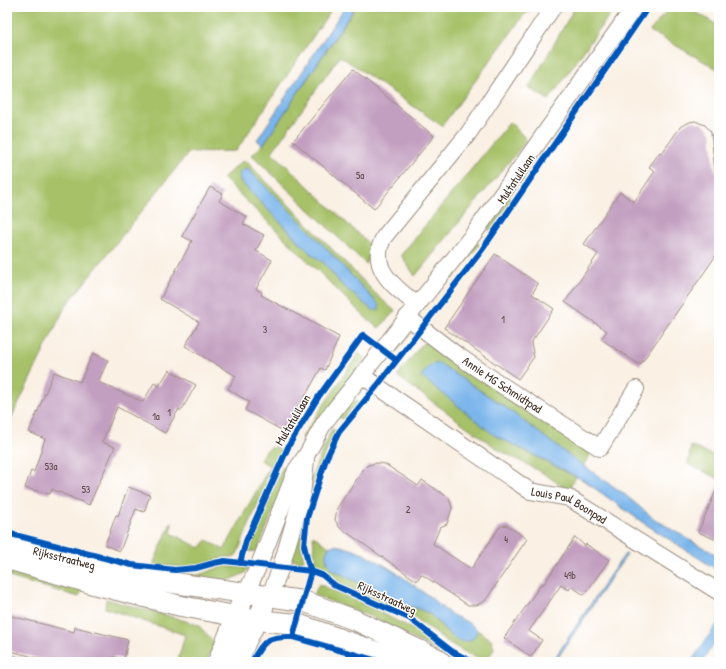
<svg xmlns="http://www.w3.org/2000/svg" width="726" height="669" font-family="'Patrick Hand',sans-serif">
<style>
.green{fill:#a6c168;stroke:#707643;fill-rule:evenodd}
.water{fill:#7ab5eb;stroke:#5a7084}
.building{fill:#c29fc0}
.lines{fill:none;stroke-linecap:round;stroke-linejoin:round}
.minor-casing{stroke:#9a8d80;stroke-width:18}
.tertiary-casing{stroke:#9a8d80;stroke-width:22}
.minor{stroke:#fff;stroke-width:16}
.tertiary{stroke:#fff;stroke-width:20}
.cycleway-casing{stroke:#fff;stroke-width:8}
.cycleway{stroke:#0057b8;stroke-width:6}
.labels{text-anchor:middle;stroke-width:3;stroke-linejoin:round;paint-order:stroke}
.number-label{font-size:10px;fill:#5d4746}
.street-label{font-size:12px;fill:#3b2a1e;stroke:#fff}
</style>
<rect width="100%" height="100%" fill="#fff"/>
<filter id="ink" filterUnits="userSpaceOnUse"><feTurbulence type="fractalNoise" baseFrequency=".025" numOctaves="2"/><feDisplacementMap in="SourceGraphic" scale="8" xChannelSelector="R" yChannelSelector="G"/><feConvolveMatrix kernelMatrix="1 2 1 2 8 2 1 2 1" color-interpolation-filters="sRGB"/></filter>
<filter id="wash" filterUnits="userSpaceOnUse"><feTurbulence type="fractalNoise" baseFrequency=".012" numOctaves="4" result="noise"/><feDisplacementMap in="SourceGraphic" scale="16" xChannelSelector="R" yChannelSelector="G"/><feGaussianBlur stdDeviation="0.9" result="paint"/><feColorMatrix in="noise" values="0 0 0 0 0 0 0 0 0 0 0 0 0 0 0 0 0 1.4 0 .05"/><feComposite in="paint" operator="in"/></filter>
<g filter="url(#wash)">
<rect width="100%" height="100%" fill="#faf0e3"/>
<path class="green" d="M7 7H333L236 151 189 152 65 307 7 427Z
M356 7H535L524 15 442 126 340 56 272 152 372 247 366 264 252 155 263 145Z
M575 7H615L549 100 529 88Z
M670 7H687L719 26V70L650 31Z
M510 122 527 140 415 276 401 255Z
M246 161 379 297 395 311 379 328 368 320 223 178 241 162ZM245 169 249 170 310 231 379 305 341 284 324 263 310 253 241 181Z
M507 196 512 199 490 231 485 226Z
M475 241 479 245 452 279 449 276Z
M408 328 411 332 395 354 393 348Z
M429 341 592 451 583 466 505 407 439 363 494 435 576 477 568 490 543 473 499 450 397 376 423 343Z
M359 353 365 359 305 443 302 437Z
M353 399 358 402 342 419 337 416Z
M332 429 336 431 315 478 302 521 301 546 304 561 292 560 298 521 310 479Z
M691 446 719 458V479L688 464Z
M276 447 282 451 270 474 237 554 234 557H225L200 565 183 567 154 565V562L172 521 171 533 200 548 207 540 224 550 270 466 260 460C264 452 267 448 276 447Z
M283 466 290 469 257 552 249 551Z
M313 535 329 547 327 562 332 570 406 605 422 610 432 616 451 636 477 630 492 640 494 649 487 660 468 654 448 642 408 613 338 583 317 569 318 565 315 564Z
M223 566 250 568 245 573 230 580 189 579 130 568 179 575 196 576Z
M13 568 82 589 79 597 9 577Z
M319 584 363 604 419 632 454 659 460 662H457L372 617 314 595Z
M106 599 176 618 198 625 215 643 206 662H190L178 660 185 635 105 608Z"/>
<path class="water" d="M345 7H355L263 145 257 140Z
M245 169 249 170 310 231 379 305V310H372L341 284 324 263 310 253 240 181 239 173Z
M439 363 505 407 574 459 623 493 653 518 695 543 719 556V571L642 522 583 480 494 435 421 376 430 365Z
M334 545C368 550 403 577 430 597 436 602 442 608 449 613 459 619 469 621 477 630 475 639 470 643 460 641 450 639 438 619 428 613 421 609 412 607 404 604 380 594 355 582 332 569 326 561 323 555 329 547Z
M625 554 627 555 614 573 555 662H552L612 572Z
M719 621V637L701 662H691Z
M7 655 36 662H7Z"/>
<g id="blocks">
<path class="building" d="M353 69 434 136 374 209 293 141Z
M695 121 705 125 711 132 715 173 719 168V251L640 365 601 339 607 331 565 302 598 254 584 244 620 192 634 202 655 171 649 167 660 152 662 153 681 126 690 122Z
M210 187 223 194 219 201 247 217 243 224 264 235 256 251 272 260 256 289 262 292 261 295 339 337 325 370 321 368 285 432 245 410 249 402 228 389 236 376 185 346 199 322 160 299 192 241 182 236Z
M495 254 538 284 532 294 554 309 531 343 534 357 518 379 444 328Z
M93 353 108 360 98 382 143 402 154 383 159 386 169 370 196 385 181 411 179 409 165 433 117 407 102 442 115 447 89 505 52 489 50 494 25 488 31 471 34 472 45 439 29 432 54 372 80 382Z
M376 463 385 464 418 486 422 480 449 498 452 508 447 524 440 527 433 544 471 569 499 528 502 526 507 525 509 527 527 539 485 601 477 605H468L421 574 417 581 339 527 335 520 337 508 363 470 368 465Z
M719 484V541L698 532Z
M128 487 150 495 144 512 136 509 120 551 105 545 116 515 118 516Z
M575 537 585 546 586 544 609 560 584 595 571 586 569 590 561 585 529 631 542 640 531 657 504 638 542 583 544 584Z
M7 615 74 632 75 627 128 640 124 659 113 657 112 662H52L7 650Z"/>
</g>
</g>
<g filter="url(#ink)">
<use href="#blocks" fill-opacity="0" stroke="#9a8d80" stroke-width="1"/>
<g class="lines">
<defs>
<g id="minor">
<path d="M417 305C395 287 367 268 384 237L468 134 553 7"/>
<path id="s1" d="M407 317 457 355 506 388 600 448 636 389"/>
<path id="s2" d="M361 375 530 491 569 498 719 592"/>
<path d="M246 593 259 565 296 470 307 454 324 423 475 232 634 7"/>
<path d="M270 595 281 567 302 495 306 460"/>
</g>
<g id="tertiary">
<path id="s3" d="M7 544 152 580 303 601 355 620 436 658 441 662"/>
<path d="M7 559 93 584 181 606 257 620 297 624 405 662"/>
<path d="M218 662 241 604"/>
<path d="M237 662 246 641 263 608"/>
</g>
</defs>
<use href="#minor" class="minor-casing"/>
<use href="#tertiary" class="tertiary-casing"/>
<use href="#minor" class="minor"/>
<use href="#tertiary" class="tertiary"/>
<defs>
<path id="cycleway" d="M7 533 132 565 175 570 196 568 214 563 225 561 311 571 322 575 336 586 409 618 453 652 472 662
M240 563 246 541 289 445 319 396 363 335 396 360
M311 571 308 563 304 545 307 518 326 459 339 432 377 386 482 250 646 10 650 7
M293 637 381 662
M252 662C263 640 268 636 293 637L311 571"/>
</defs>
<use href="#cycleway" class="cycleway-casing"/>
<use href="#cycleway" class="cycleway"/>
</g>
</g>
<g class="labels">
<g class="number-label">
<text x="360" y="179">5a</text>
<text x="503" y="323">1</text>
<text x="265" y="333">3</text>
<text x="169" y="416">1</text>
<text x="156" y="420">1a</text>
<text x="51" y="470">53a</text>
<text x="86" y="493">53</text>
<text x="408" y="513">2</text>
<text x="506" y="543">4</text>
<text x="570" y="579">49b</text>
</g>
<g class="street-label">
<text transform="translate(516 179) rotate(-56)" y="4">Multatulilaan</text>
<text dy="4" stroke="none"><textPath href="#s1" startOffset="117">Annie MG Schmidtpad</textPath></text>
<text transform="translate(293 420) rotate(-59)" y="4">Multatulilaan</text>
<text dy="4" stroke="none"><textPath href="#s2" startOffset="247">Louis Paul Boonpad</textPath></text>
<text dy="4" stroke="none"><textPath href="#s3" startOffset="59">Rijksstraatweg</textPath></text>
<text transform="translate(387 598) rotate(25)" y="4">Rijksstraatweg</text>
</g>
</g>
<rect width="726" height="669" fill="none" stroke="#fff" stroke-width="24"/>
</svg>
